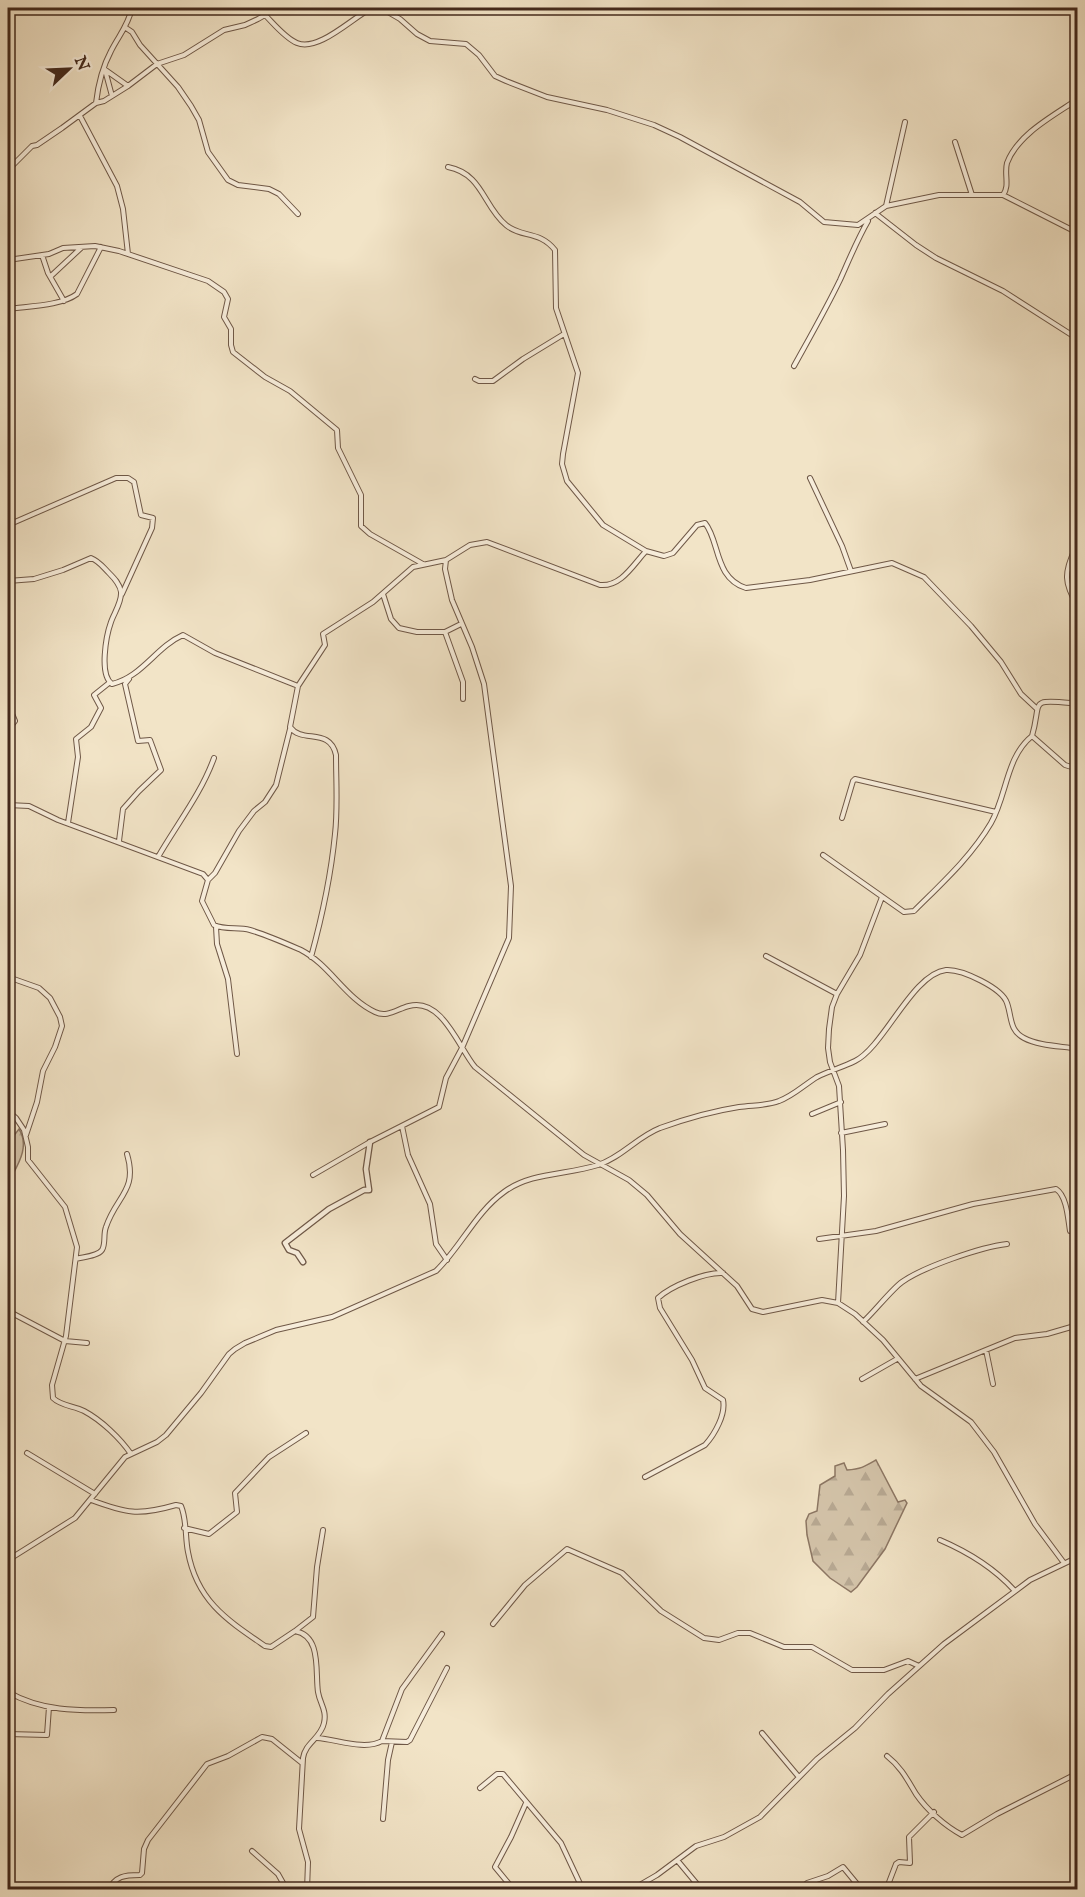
<svg xmlns="http://www.w3.org/2000/svg" width="1085" height="1897" font-family="'IM FELL English',serif">
<style>
.forest{fill:url(#forest-firs);stroke:#8c7663;stroke-width:1.5}
.lines{fill:none;stroke-linecap:round;stroke-linejoin:round}
.minor-casing{stroke:#6f5847;stroke-width:6}
.tertiary-casing{stroke:#6f5847;stroke-width:7}
.minor{stroke:#f7eddb;stroke-width:4}
.tertiary{stroke:#f7eddb;stroke-width:4.5}
</style>
<defs>
<pattern id="forest-firs" width="22" height="20" patternUnits="userSpaceOnUse" patternTransform="scale(1.5)"><rect width="22" height="20" fill="#d4c4aa"/><path d="M5 1l3.5 6h-7zM16 11l3.5 6h-7z" fill="#b7a892"/></pattern>
</defs>
<rect width="100%" height="100%" fill="#f2e4c7"/>
<filter id="stains"><feTurbulence type="fractalNoise" baseFrequency=".00333" numOctaves="4"/><feColorMatrix values="0 0 0 0 .2 0 0 0 0 .09 0 0 0 0 .02 0 0 0 .5 -.17"/></filter>
<radialGradient id="worn" r=".72"><stop offset=".6" stop-color="#630" stop-opacity="0"/><stop offset="1" stop-color="#630" stop-opacity=".3"/></radialGradient>
<path class="forest" d="M19 1129C29 1145 20 1161 12 1176L8 1177V1151H10L12 1138Z
M876 1460 898 1502 905 1500 907 1503 885 1549 857 1587 851 1592 830 1578 813 1561 807 1535 806 1521 809 1514 817 1511 820 1485 835 1476V1466L844 1463 847 1470C861 1469 864 1467 876 1460Z"/>
<g class="lines">
<defs>
<path id="minor" d="M375 8H381L400 19 417 34 430 41 466 44 479 55 495 76 506 81 547 97 607 110 654 125 680 137 800 202 824 222 858 225 886 206 939 195H1003C1010 186 1004 174 1007 163 1018 134 1053 116 1078 99
M265 15C274 24 285 38 297 43 319 52 353 17 372 8
M126 28 132 32 140 45 178 87 191 106 199 120 208 152 228 180 238 185 269 189 279 194 298 214
M104 69 128 86
M105 70 112 96
M96 103C98 86 103 66 111 51 119 35 128 26 132 8
M80 116 117 186 123 209 128 254
M955 142 972 195
M448 167C483 174 483 206 506 225 521 238 539 230 555 250L556 308 578 373 563 454 562 464 567 481 603 525 646 551 664 556 673 553 697 525 705 523C720 541 714 578 746 588L810 580 892 563 924 577 971 626 1001 662 1021 694 1036 708
M8 170 32 146 37 145 62 128 96 103 104 101 128 86 157 64 184 55 224 30 245 25 258 19 265 15 270 8
M1003 195 1078 233
M886 206 905 122
M875 213 916 245 936 258 1003 291 1078 339
M42 255 48 273 64 301
M8 260 49 254 63 248 95 246 119 251 208 281 224 292 228 299 224 317 231 329V345L233 352 265 377 290 391 337 430 338 448 361 495V526L370 534 423 564
M51 276 81 248
M8 309C28 306 61 306 77 294L101 247
M794 366C810 337 826 309 840 280 849 260 857 240 868 221
M475 379 479 381H493L523 359 564 334
M810 478 842 546 851 571
M8 525 116 478H128L134 482 141 515 153 518 152 528 122 594
M1078 540C1067 571 1060 576 1078 607
M8 581 34 579 63 570 91 558C99 561 103 567 109 573 114 578 120 584 121 592 122 602 114 613 111 622 106 636 99 675 112 684 142 677 156 647 183 635L215 653 298 686
M383 594 391 619 399 628 417 632H445L461 624
M445 632 463 682V699
M8 704 15 721 8 730
M1032 736 1065 765 1078 769
M8 805 29 806 58 820 203 874 208 880 202 901 214 925C225 930 238 927 250 930 267 935 285 943 301 950 330 965 345 998 375 1012 387 1018 397 1009 409 1006 442 997 459 1048 475 1067L584 1155 629 1180 647 1195 680 1234 737 1286 752 1309 763 1312 822 1300 838 1303 855 1314 883 1340 921 1386 971 1422 994 1452 1035 1524 1064 1563
M842 818 853 781 855 779 996 812
M68 823 78 757 76 739 91 727 101 708 94 695 109 683
M119 841 123 809 139 791 161 770 150 740 138 741 125 684 129 679
M823 855 904 912 914 911C941 884 971 857 991 823 1007 795 1006 757 1032 736 1042 702 1028 699 1070 703L1078 698
M158 857C177 824 201 794 214 758
M208 880 215 873 239 831 254 811 265 802 276 785 290 729
M216 927 217 944 228 979 237 1054
M766 956 837 994
M311 957C322 917 331 875 335 834 338 808 336 781 336 755 330 727 302 744 290 727L298 686 325 645 323 634 373 602 413 567 446 560
M8 977 39 988 50 998 60 1017 62 1026 55 1047 43 1071 37 1102 26 1135
M8 1111 16 1118 24 1130 28 1147V1160L65 1207 77 1247 66 1336 52 1385 53 1398C61 1406 74 1406 84 1411 101 1420 120 1438 131 1454
M812 1114 841 1102
M402 1126 408 1155 430 1204 436 1244 447 1260
M841 1133 885 1124
M313 1175 370 1142 439 1107 446 1078 462 1048 509 938 511 886 484 684 472 647 452 600 445 569 446 560 470 545 487 542 600 585C621 587 633 565 646 551
M819 1239 876 1231 973 1204 1056 1189C1067 1196 1068 1219 1070 1231
M76 1259C83 1257 98 1256 102 1250 106 1244 103 1234 106 1227 116 1196 138 1191 127 1154
M838 1303 844 1196 843 1150 839 1086 830 1062 828 1048 829 1029 832 1007 837 994 860 955 882 897
M8 1311 65 1341 87 1343
M863 1322C874 1312 892 1289 902 1282 923 1267 981 1247 1007 1244
M986 1350 993 1384
M862 1379 897 1359
M915 1379 1015 1338 1047 1334 1078 1325
M27 1453 95 1494
M645 1477 705 1445C715 1434 726 1414 723 1400L705 1388 692 1360 660 1308 658 1298C671 1286 705 1272 723 1273
M91 1500C126 1513 138 1516 176 1505L181 1506C187 1520 185 1538 188 1552 197 1601 227 1620 265 1646L271 1647 295 1631C322 1636 315 1672 318 1692 320 1704 327 1710 324 1723 321 1738 305 1743 303 1758L299 1829 308 1862 307 1890
M184 1528 209 1534 237 1512 235 1493 269 1457 306 1433
M940 1540C968 1552 994 1568 1014 1590
M8 1560 75 1518 125 1457 157 1442 166 1435 201 1393 229 1354 235 1349 245 1343 276 1330 332 1317 436 1271C461 1247 475 1213 504 1192 531 1172 567 1175 598 1165 622 1157 637 1137 660 1128 685 1119 713 1111 739 1107 752 1105 766 1106 779 1101 793 1096 804 1085 817 1077 829 1071 843 1067 855 1061 884 1047 912 974 946 970 962 969 1002 988 1007 1003 1012 1017 1009 1030 1024 1038 1039 1046 1061 1046 1078 1049
M493 1624 525 1585 567 1549 622 1573 661 1611 704 1638 719 1640 738 1633H750L784 1647H812L852 1670H884L908 1661 919 1666
M295 1631 313 1617 317 1567 323 1530
M8 1692C41 1711 77 1711 114 1710
M762 1733 798 1776
M8 1734 47 1735 49 1707
M317 1738C336 1739 364 1751 382 1741L402 1689 442 1634
M382 1741 407 1742 410 1740 447 1668
M887 1756C901 1767 907 1779 916 1794 927 1810 945 1826 962 1835L997 1814 1078 1773
M480 1788 497 1774H503L561 1843 583 1890
M383 1819 388 1760 392 1742
M252 1851 278 1874 287 1890
M677 1860 702 1890
M807 1883 828 1876 843 1867 862 1890
M108 1890C116 1876 124 1875 140 1875L142 1873 144 1849 148 1840 207 1764 228 1756 262 1737 272 1739 302 1763
M514 1890 495 1867 511 1837 526 1803
M631 1890 657 1875 696 1846 724 1837 760 1817 817 1759 855 1728 888 1694 944 1644 1030 1580 1078 1557
M886 1890 896 1864 899 1862 910 1863 909 1837 934 1812"/>
<path id="tertiary" d="M303 1262 297 1253 289 1250 285 1243 329 1209 364 1190H369L366 1169 370 1142"/>
</defs>
<use href="#minor" class="minor-casing"/>
<use href="#tertiary" class="tertiary-casing"/>
<use href="#minor" class="minor"/>
<use href="#tertiary" class="tertiary"/>
</g>
<rect width="1085" height="1897" fill="none" stroke="#f2e4c7" stroke-width="30"/>
<rect x="9" y="9" width="1067" height="1879" fill="none" stroke="#43291c" stroke-width="3"/>
<rect x="15" y="15" width="1055" height="1867" fill="none" stroke="#43291c" stroke-width="1.5"/>
<g transform="translate(69 69) rotate(67)" stroke="#f7eddb" stroke-width="4.5" paint-order="stroke">
<path d="M0-4.5L10 22L0 15L-10 22Z" fill="#43291c"/>
<text y="-9" font-size="16" font-weight="bold" text-anchor="middle" fill="#43291c">N</text>
</g>
<rect width="100%" height="100%" filter="url(#stains)"/>
<rect width="100%" height="100%" fill="url(#worn)"/>
</svg>
